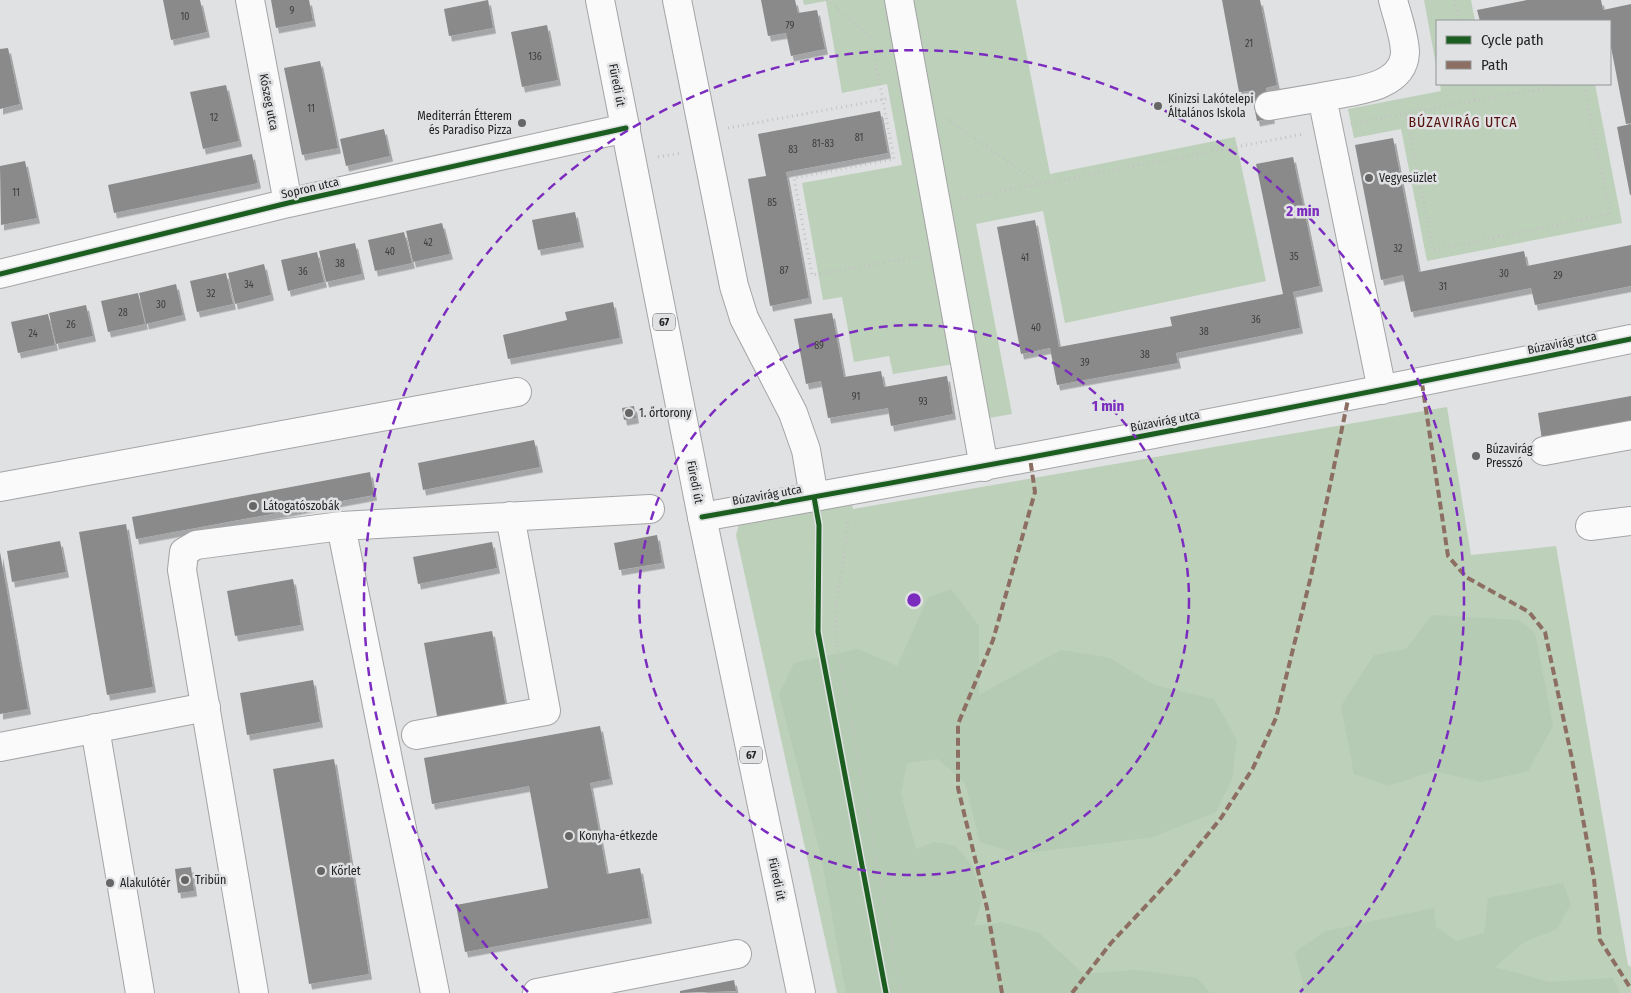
<svg xmlns="http://www.w3.org/2000/svg" width="1631" height="993" font-family="'Fira Sans Condensed',sans-serif">
<style>
.green{fill:#bdd0ba}
.forest{fill:#b5cbb3}
.building{fill:#8a8a8b;filter:url(#shadow)}
.lines{fill:none;stroke-linecap:round;stroke-linejoin:round}
.minor-casing{stroke:#a4a4a6;stroke-width:30}
.major-casing{stroke:#a4a4a6;stroke-width:30}
.path{stroke:#c2c2c3;stroke-width:3;stroke-dasharray:1 4;stroke-linecap:butt}
.minor{stroke:#fafafb;stroke-width:28}
.major{stroke:#fafafb;stroke-width:28}
.quiet{stroke:#8d6e63;stroke-width:4;stroke-dasharray:8 4;stroke-linecap:butt}
.cycleway-casing{stroke:#dfe1e3;stroke-width:8}
.cycleway{stroke:#1b5e20;stroke-width:5}
.ring{fill:none;stroke:#7b2cbf;stroke-width:2.5;stroke-dasharray:9 6}
.poi-dot{fill:#666667;stroke:#dfe1e3;stroke-width:2}
.labels{text-anchor:middle;stroke-width:5;stroke-linejoin:round;paint-order:stroke}
.number-label{font-size:10px;fill:#3e3e3e}
.shield{fill:#dfe1e3;stroke:#5c5d5e;stroke-width:1}
.shield-label{font-size:11px;font-weight:bold;fill:#242425}
.street-label{font-size:12px;fill:#242425;stroke:#dfe1e3}
.poi-label{font-size:12px;fill:#242425;stroke:#dfe1e3;text-anchor:start}
.neighbourhood-label{font-size:14px;letter-spacing:1px;fill:#54100c;stroke:#dfe1e3}
.centre{fill:#7b2cbf;stroke:#dfe1e3;stroke-width:2.5}
.ring-label{font-size:15px;text-anchor:middle;font-weight:bold;fill:#7b2cbf;stroke:#dfe1e3;stroke-width:5;stroke-linejoin:round;paint-order:stroke}
</style>
<defs>
<filter id="shadow"><feDropShadow dx="3" dy="5.5" stdDeviation="0" flood-color="#0004"/></filter>
</defs>
<rect width="100%" height="100%" fill="#e0e1e2"/>
<path class="green" d="M803 0H1016L1050 174 1235 137 1266 281 1065 323 1043 211 976 224 1012 414 966 422 954 364 893 374 889 356 854 362 842 297 823 300 802 183 902 165 887 84 842 93 826 1 804 5Z
M1424 0H1471L1475 21H1437V70Z
M1440 84H1595L1622 223 1427 261 1401 129 1354 138 1348 109 1441 91Z
M1447 407 1471 555 1556 546 1628 965 1631 967V993H837L736 535 739 524 851 498 853 509Z"/>
<path class="forest" d="M951 589 979 626V695L1061 650 1110 658 1154 685 1214 699 1237 740 1232 779 1216 812 1153 837 1019 854 980 842 965 783 938 759 907 763 901 794 916 849 935 842 956 846 973 867 982 900 974 926 1002 922 1039 933 1084 974 1135 970 1197 978 1210 993H846L821 856 779 694 794 663 858 649 897 666 928 598Z
M1432 615 1518 620 1535 633 1553 726 1528 771 1481 782 1433 771 1389 786 1354 774 1341 706 1374 655 1406 649Z
M1563 883 1571 904 1557 929 1524 942 1495 967 1549 982 1613 978 1620 993H1300L1303 983 1295 952 1326 931 1434 908 1436 927 1456 941 1484 933 1488 898Z"/>
<path class="building" d="M163 0H200L207 32 171 40Z
M271 0H309L313 21 276 28Z
M488 0 493 28 449 36 444 9Z
M761 0H795L798 13 817 10 825 49 791 56 786 33 768 36Z
M1222 0H1260L1277 85 1266 88 1272 118 1257 121 1251 91 1239 92Z
M1527 0H1601L1603 10 1631 4V123L1626 124 1610 42V21H1480L1477 10Z
M547 25 558 80 522 87 511 32Z
M8 48 20 104 0 109V49Z
M320 61 338 148 302 155 284 68Z
M226 85 239 141 203 149 190 92Z
M880 111 888 153 786 172 809 298 770 306 748 179 766 176 758 134Z
M1631 124V195H1630L1617 127Z
M384 129 390 156 346 166 340 139Z
M1393 138 1419 272 1524 251 1527 266 1631 245V286L1535 305 1531 288 1411 312 1403 275 1381 280 1355 145Z
M252 154 258 183 114 213 108 185Z
M1293 157 1320 286 1293 292 1300 328 1176 353 1178 363 1057 385 1050 348 1021 354 997 227 1035 220 1059 347 1172 326 1170 317 1283 294 1256 164Z
M25 161 37 218 1 225 0 166Z
M575 212 581 242 538 250 532 220Z
M442 223 450 254 413 262 406 231Z
M404 232 412 263 375 271 368 240Z
M355 243 362 274 326 282 319 251Z
M317 252 324 282 288 291 281 260Z
M264 264 271 295 235 304 228 273Z
M226 273 233 304 197 312 190 281Z
M176 284 183 315 146 324 139 293Z
M138 293 145 324 108 332 101 301Z
M613 302 620 338 508 359 503 335 567 320 565 312Z
M86 305 93 336 56 344 49 313Z
M832 313 844 377 881 371 884 387 947 376 953 414 891 426 888 408 828 418 821 381 806 384 794 319Z
M48 314 55 345 18 353 11 322Z
M1631 396V424L1542 440 1538 413Z
M634 406 636 418 624 420 622 408Z
M534 440 540 467 423 490 418 463Z
M370 472 374 495 136 539 132 517Z
M126 524 153 687 107 695 79 532Z
M657 535 662 563 619 570 614 543Z
M60 541 66 572 12 582 7 551Z
M492 542 497 568 418 584 413 557Z
M0 552 28 709 0 714Z
M293 579 301 625 235 636 227 591Z
M492 631 506 708 438 721 424 643Z
M313 680 320 722 247 735 240 693Z
M600 726 610 779 590 783 607 874 640 868 649 918 465 952 456 905 548 888 529 786 432 804 424 758Z
M334 759 369 974 309 984 273 769Z
M191 867 194 891 178 893 175 869Z
M734 980 736 991 680 993V991Z"/>
<g class="lines">
<defs>
<path id="minor" d="M250 0 288 203
M677 0 734 286 744 318 793 413 806 450 814 497
M899 0 984 467
M1269 106 1322 97
M0 274 288 203 626 128
M1382 390 1322 97C1349 91 1403 90 1405 53 1405 37 1397 16 1393 0
M1544 451 1631 435
M0 487 517 392
M702 517C1013 462 1322 403 1631 339
M1590 526 1631 521
M95 728 140 993
M416 735 546 711 510 516
M0 747 206 707
M254 993 182 570 184 552 196 545 341 526
M435 993 341 526 650 509
M537 993 737 954"/>
<path id="major" d="M600 0 702 517 801 993"/>
</defs>
<use href="#minor" class="minor-casing"/>
<use href="#major" class="major-casing"/>
<path class="path" d="M827 0 871 37 894 159 794 178 812 275 920 256
M1455 0 1459 21
M1472 84 1475 100 1572 84
M1406 114 1433 250 1610 214 1584 84
M946 118 1041 185
M1351 124 1475 100
M728 128 891 98
M658 157 682 153
M961 199 1304 134
M848 517C847 556 835 593 835 633L901 993"/>
<use href="#minor" class="minor"/>
<use href="#major" class="major"/>
<path class="quiet" d="M1422 383 1448 556 1466 577 1529 612 1545 632 1572 759 1594 879 1600 940 1631 989
M1002 993 987 908 958 788V724L993 640 1035 492 1030 458
M1072 993 1111 943 1175 875 1221 818 1253 768 1276 718 1311 576 1349 395"/>
<defs>
<path id="cycleway" d="M0 274 288 203 626 128
M814 497 819 525 818 632 886 993
M702 517C1013 462 1322 403 1631 339"/>
</defs>
<use href="#cycleway" class="cycleway-casing"/>
<use href="#cycleway" class="cycleway"/>
</g>
<g class="ring">
<circle cx="914" cy="600" r="275"/>
<path d="M528 992A550 550 0 1 1 1300 992"/>
</g>
<g class="poi-dot">
<circle cx="1158" cy="106" r="5"/>
<circle cx="522" cy="123" r="5"/>
<circle cx="1369" cy="178" r="5"/>
<circle cx="629" cy="413" r="5"/>
<circle cx="1476" cy="456" r="5"/>
<circle cx="253" cy="506" r="5"/>
<circle cx="569" cy="836" r="5"/>
<circle cx="321" cy="871" r="5"/>
<circle cx="185" cy="880" r="5"/>
<circle cx="110" cy="883" r="5"/>
</g>
<g class="labels">
<g class="number-label">
<text x="292" y="14">9</text>
<text x="185" y="20">10</text>
<text x="790" y="29">79</text>
<text x="1249" y="47">21</text>
<text x="535" y="60">136</text>
<text x="311" y="112">11</text>
<text x="214" y="121">12</text>
<text x="859" y="141">81</text>
<text x="823" y="147">81-83</text>
<text x="793" y="153">83</text>
<text x="16" y="196">11</text>
<text x="772" y="206">85</text>
<text x="428" y="246">42</text>
<text x="1398" y="252">32</text>
<text x="390" y="255">40</text>
<text x="1294" y="260">35</text>
<text x="1025" y="261">41</text>
<text x="340" y="267">38</text>
<text x="784" y="274">87</text>
<text x="303" y="275">36</text>
<text x="1504" y="277">30</text>
<text x="1558" y="279">29</text>
<text x="249" y="288">34</text>
<text x="1443" y="290">31</text>
<text x="211" y="297">32</text>
<text x="161" y="308">30</text>
<text x="123" y="316">28</text>
<text x="1256" y="323">36</text>
<text x="71" y="328">26</text>
<text x="1036" y="331">40</text>
<text x="1204" y="335">38</text>
<text x="33" y="337">24</text>
<text x="819" y="349">89</text>
<text x="1145" y="358">38</text>
<text x="1085" y="366">39</text>
<text x="856" y="400">91</text>
<text x="923" y="405">93</text>
</g>
<g class="shield">
<rect x="653" y="313.5" width="22" height="17" rx="4"/>
<rect x="740" y="746.5" width="22" height="17" rx="4"/>
</g>
<g class="shield-label">
<text x="664" y="326">67</text>
<text x="751" y="759">67</text>
</g>
<g class="street-label">
<text transform="translate(617 85) rotate(79)" y="4">Füredi út</text>
<text transform="translate(269 102) rotate(79)" y="4">Kőszeg utca</text>
<text transform="translate(310 188) rotate(-13)" y="4">Sopron utca</text>
<text transform="translate(1562 343) rotate(-12)" y="4">Búzavirág utca</text>
<text transform="translate(1165 421) rotate(-11)" y="4">Búzavirág utca</text>
<text transform="translate(695 482) rotate(79)" y="4">Füredi út</text>
<text transform="translate(767 495) rotate(-10)" y="4">Búzavirág utca</text>
<text transform="translate(777 879) rotate(78)" y="4">Füredi út</text>
</g>
<g class="poi-label">
<text x="1168" y="103">Kinizsi Lakótelepi<tspan x="1168" dy="14">Általános Iskola</tspan></text>
<text x="512" y="120" text-anchor="end">Mediterrán Étterem<tspan x="512" dy="14">és Paradiso Pizza</tspan></text>
<text x="1379" y="182">Vegyesüzlet</text>
<text x="639" y="417">1. őrtorony</text>
<text x="1486" y="453">Búzavirág<tspan x="1486" dy="14">Presszó</tspan></text>
<text x="263" y="510">Látogatószobák</text>
<text x="579" y="840">Konyha-étkezde</text>
<text x="331" y="875">Körlet</text>
<text x="195" y="884">Tribün</text>
<text x="120" y="887">Alakulótér</text>
</g>
<g class="neighbourhood-label">
<text x="1463" y="127">BÚZAVIRÁG UTCA</text>
</g>
</g>
<circle cx="914" cy="600" r="8" class="centre"/>
<g class="ring-label">
<text x="1303" y="216">2 min</text>
<text x="1108" y="411">1 min</text>
</g>
<rect x="1436" y="20" width="175" height="65" fill="#dfe1e3" stroke="#949597"/>
<rect x="1446" y="36" width="25" height="8" fill="#1b5e20" stroke="#949597"/>
<text x="1481" y="45" font-size="15" fill="#242425">Cycle path</text>
<rect x="1446" y="61" width="25" height="8" fill="#8d6e63" stroke="#949597"/>
<text x="1481" y="70" font-size="15" fill="#242425">Path</text>
</svg>
